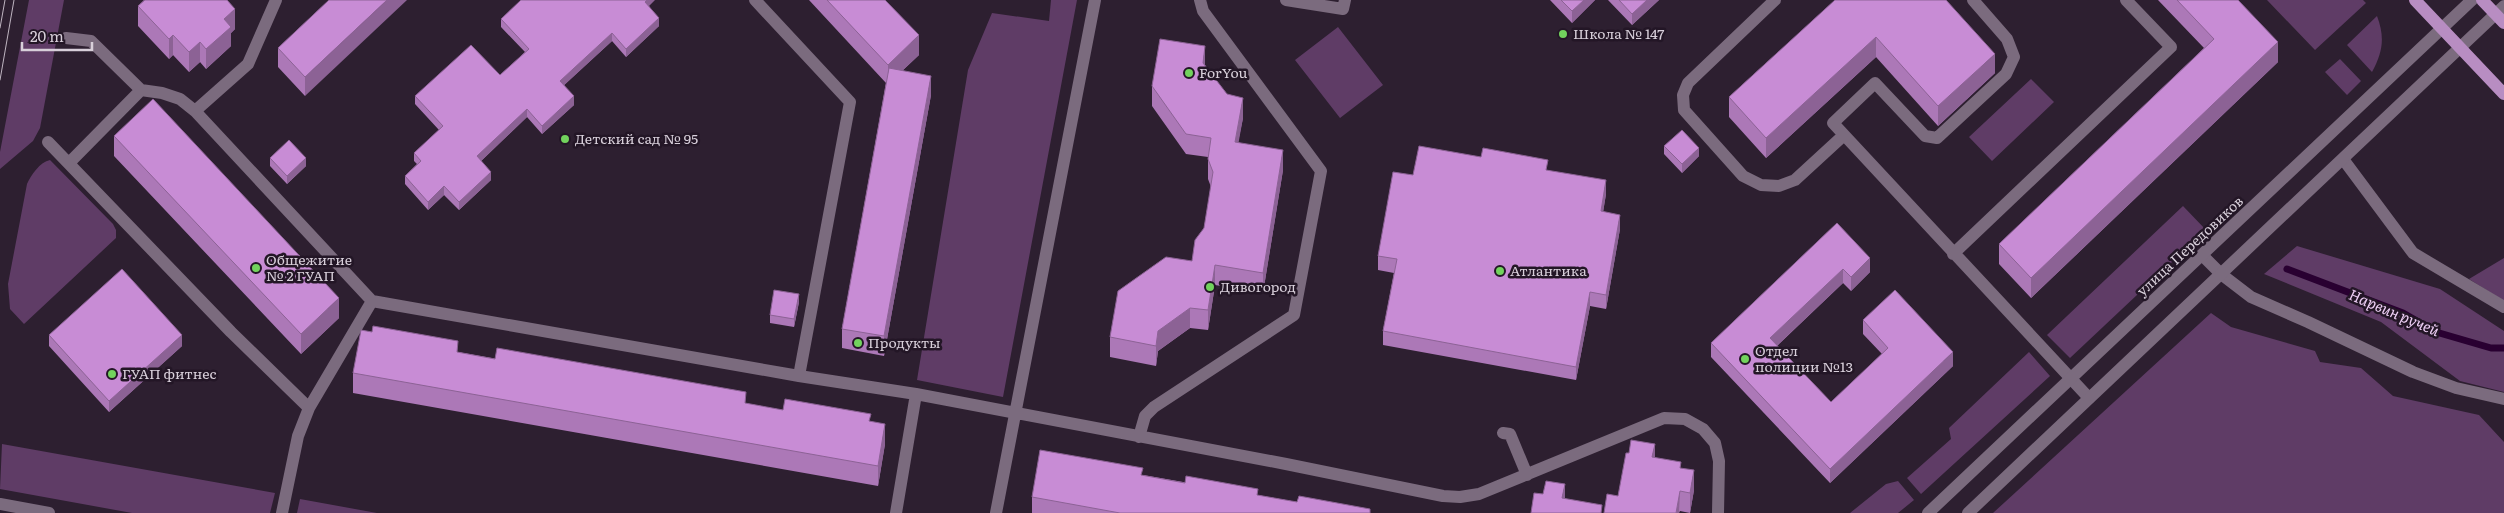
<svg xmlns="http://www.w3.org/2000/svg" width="2504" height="513" font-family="Literata,serif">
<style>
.green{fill:#5f3c66}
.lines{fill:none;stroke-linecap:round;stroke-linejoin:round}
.stream{stroke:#290031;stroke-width:7}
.service{stroke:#7b6b7e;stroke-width:12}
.tertiary{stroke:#7b6b7e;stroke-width:12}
.primary{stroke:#b88dc2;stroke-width:12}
.tram{stroke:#bfb5c1;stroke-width:1}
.wall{fill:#ac78b7}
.shaded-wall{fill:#8c6295}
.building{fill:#c88cd5;stroke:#8c6295}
.poi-dot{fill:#72d25d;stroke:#231626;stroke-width:2}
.labels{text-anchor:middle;stroke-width:5;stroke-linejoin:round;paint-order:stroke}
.poi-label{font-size:14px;fill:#d8cfda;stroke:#231626;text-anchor:start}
.street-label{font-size:14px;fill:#d8cfda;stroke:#231626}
.water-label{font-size:15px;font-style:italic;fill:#efd0f6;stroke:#231626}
</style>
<rect width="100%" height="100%" fill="#2d1f30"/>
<path class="green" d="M29 0H64L40 128 33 141 0 169V152Z
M1051 0H1077L1003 397 917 380 968 70 992 13 1049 21Z
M2267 0H2363L2366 3 2315 50Z
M2377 16C2385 37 2383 52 2372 72L2347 45Z
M1338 27 1383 85 1340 118 1295 60Z
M2340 59 2361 81 2347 95 2325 72Z
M2031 79 2054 102 1992 161 1969 137Z
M50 160 113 224 116 230V238L24 324 10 309 8 284 27 184C31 175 40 162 50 160Z
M2183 206 2206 230 2070 358 2047 335Z
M2297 246 2440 289 2504 331V392L2460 381 2381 322 2264 274Z
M2504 258V301L2469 279Z
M2211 313 2231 327 2315 351 2320 362 2361 368 2393 396 2479 415 2504 442V513H1993Z
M2029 352 2050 376 1921 494 1907 478 1951 439 1949 428Z
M2 444 275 493 270 513H132L0 489Z
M1898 481 1914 500 1898 513H1850L1886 484Z
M300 499 377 513H297Z"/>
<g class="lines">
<path class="stream" d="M2287 269 2403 313 2436 332 2491 348H2504"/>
<path class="service" d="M755 0 850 102 799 376
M1286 0 1343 9 1345 0
M1775 0 1688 83 1683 95 1684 110 1743 176 1761 185 1779 186 1795 180 1844 135
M1973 0 2007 39 2014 57 2006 74 1937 138 1925 136 1875 83 1833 123 2089 398
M66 38 91 41 141 90 162 93 180 99 195 111 372 301 799 376 916 394 1286 464 1443 496 1460 497 1479 494 1664 418 1685 419 1703 429 1715 443 1719 461 1718 513
M195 111 248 64 276 0
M48 142 231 332 309 408
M2343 159 2413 253 2504 307
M70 162 141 90
M1953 254 2171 47 2126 0
M2202 255 2221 274 2251 297 2308 322 2413 372 2456 388 2504 399
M1503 433 1510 434 1527 475
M1139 437 1145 416 1154 407 1294 315 1321 171 1203 11 1200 0
M282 513 298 436 309 408 372 301
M896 513 916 394
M996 513 1095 0"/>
<path class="tertiary" d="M0 504 49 513
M1928 513 2472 0
M1968 513 2504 6"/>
<path class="primary" d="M2415 0 2504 94
M2482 0 2504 23"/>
<path class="tram" d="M0 28 5 0
M0 80 14 0"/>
</g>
<path class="wall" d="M144 0H227L235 29 231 33V46L206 69 200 62 189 72 173 55 169 59 138 26V6Z
M329 0 305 96 278 67V48Z
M809 0H885L919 55 902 71 931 95 884 356 842 348V329L886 83Z
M1550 0H1595L1572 23Z
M1608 0H1659L1632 25Z
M1835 0 1995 73 1938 126 1876 57 1766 158 1729 117V97Z
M2158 0H2238L2278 62 2031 298 1999 264V244L2204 48Z
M649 6 659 26 626 57 612 41 564 85 574 105 542 134 527 117 481 161 491 180 459 210 444 195 428 210 405 184V176L417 164 414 161V153L439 130 415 104V96L500 75 525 52 501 27V19Z
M1205 65 1243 118 1238 142 1283 170 1263 293 1215 285 1208 330 1190 328 1158 351 1156 366 1110 357V337L1192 261 1204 228 1211 187 1208 179V157L1186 154 1152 106V86Z
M114 136 339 318 301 354 114 156Z
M1664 146 1699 156 1682 173 1664 154Z
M270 158 306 166 287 184 270 166Z
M1548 170 1606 194 1603 212 1620 229 1606 309 1590 306 1576 380 1383 345V331L1394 273 1378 270V256L1413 175Z
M1837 223 1870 272 1851 291 1843 283 1777 346 1831 402 1882 354 1863 334V320L1953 366 1830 483 1711 357V343Z
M799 302 794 327 770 323V315Z
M372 332 458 352 783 410 871 422 885 444 878 486 353 393V373Z
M49 335 182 346 109 412 49 346Z
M1655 458 1681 468 1694 490 1690 513 1680 511 1679 513H1604L1618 496Z
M1143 475 1297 502 1370 513H1032V497Z"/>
<path class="shaded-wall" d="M387 0H407L305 96V77Z
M647 0H655L645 10V2Z
M1584 0H1595L1572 23V11Z
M1647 0H1659L1632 25V14Z
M235 9V29L231 33V46L206 69V49L224 19Z
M659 18V26L626 57V49Z
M612 33V41L560 89V81Z
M173 35V55L169 59V39Z
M919 35V55L888 84V65Z
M1876 37V57L1766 158V138Z
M200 42V62L189 72V52Z
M2278 42V62L2031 298V278Z
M1205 46V66L1203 63Z
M1995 54V73L1938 126V106Z
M931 76V95L884 356V336Z
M574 96V105L542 134V126Z
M1243 98V118L1235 162V142Z
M527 109V117L477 165V156Z
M1699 148V156L1682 173V164Z
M1283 150V170L1263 293V273Z
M306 158V166L287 184V176Z
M491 172V180L459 210V202Z
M1606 180V194L1601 225V211Z
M444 186V195L428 210V202Z
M1620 215V229L1606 309V295Z
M1870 258V272L1851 291V277Z
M1215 265V285L1208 330V310Z
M1843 269V283L1770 352V338Z
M1590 292V306L1576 380V367Z
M799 294V302L794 327V319Z
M339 298V318L301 354V334Z
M1190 308V328L1158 351 1156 366V346L1158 331Z
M182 335V346L109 412V401Z
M1953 352V366L1830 483V469Z
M885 424V444L878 486V466Z
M1655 444V463L1652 457Z
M1694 470V490L1690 513V493Z
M1565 484V504L1562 498Z
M1680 491 1679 513H1676Z"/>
<path class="building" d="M145 0H227L235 9 224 19 231 27 206 49 200 42 189 52 173 35 169 39 138 6Z
M329 0H387L305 77 278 48Z
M521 0H647L645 2 659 18 626 49 612 33 560 81 574 96 542 126 527 109 477 156 491 172 459 202 444 186 428 202 405 176 421 161 414 153 443 126 415 96 471 45 500 75 529 49 501 19Z
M827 0H885L919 35 888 65Z
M1561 0H1584L1572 11Z
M1619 0H1647L1632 14Z
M1835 0H1946L1995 54 1938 106 1876 37 1766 138 1729 97Z
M2177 0H2238L2278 42 2031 278 1999 244 2214 39Z
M1160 39 1205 46 1203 63 1227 94 1243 98 1235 142 1283 150 1263 273 1215 265 1208 310 1190 308 1158 331 1156 346 1110 337 1118 291 1166 257 1192 261 1195 240 1204 228 1213 172 1208 159 1211 138 1186 134 1152 86Z
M889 68 931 76 884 336 842 329Z
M153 99 339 298 301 334 114 136Z
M1682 130 1699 148 1682 164 1664 146Z
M289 140 306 158 287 176 270 158Z
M1419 146 1481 157 1483 148 1548 160 1546 170 1606 180 1601 211 1620 215 1606 295 1590 292 1576 367 1383 331 1397 259 1378 256 1393 172 1413 175Z
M1837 223 1870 258 1851 277 1843 269 1770 338 1831 402 1888 348 1863 320 1895 290 1953 352 1830 469 1711 343Z
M122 269 182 335 109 401 49 335Z
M774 290 799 294 794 319 770 315Z
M373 326 458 341 457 352 495 359 497 348 746 392 745 403 783 410 785 399 871 414 869 421 885 424 878 466 353 373 361 330 372 332Z
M1631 440 1655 444 1652 457 1681 462 1680 468 1694 470 1690 493 1680 491 1676 513H1604L1607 494 1618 496 1626 453H1629Z
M1040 450 1143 468 1141 475 1185 483 1186 476 1258 489 1257 495 1297 502 1299 496 1370 509V513H1120L1032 497Z
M1546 481 1565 484 1562 498 1602 505 1601 513H1531L1534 493 1543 494Z"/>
<g class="poi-dot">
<circle cx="1563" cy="34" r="5"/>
<circle cx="1189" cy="73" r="5"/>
<circle cx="565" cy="139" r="5"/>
<circle cx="256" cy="268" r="5"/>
<circle cx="1500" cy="271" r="5"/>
<circle cx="1210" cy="287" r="5"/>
<circle cx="858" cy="343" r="5"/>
<circle cx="1745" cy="359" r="5"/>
<circle cx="112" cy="374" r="5"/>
</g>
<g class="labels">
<g class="poi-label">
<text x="1573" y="39">Школа № 147</text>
<text x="1199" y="78">ForYou</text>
<text x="575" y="144">Детский сад № 95</text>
<text x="266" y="265">Общежитие<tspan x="266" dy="16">№ 2 ГУАП</tspan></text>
<text x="1510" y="276">Атлантика</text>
<text x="1220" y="292">Дивогород</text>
<text x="868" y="348">Продукты</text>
<text x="1755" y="356">Отдел<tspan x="1755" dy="16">полиции №13</tspan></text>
<text x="122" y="379">ГУАП фитнес</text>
</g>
<g class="street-label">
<text transform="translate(2190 246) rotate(-43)" y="5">улица Передовиков</text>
</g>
<g class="water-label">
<text transform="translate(2394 313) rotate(23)" y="5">Нарвин ручей</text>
</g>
</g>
<path d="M22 42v8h70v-8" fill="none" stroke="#d8cfda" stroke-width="2.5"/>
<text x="30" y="42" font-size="15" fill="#d8cfda" stroke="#231626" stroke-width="4" paint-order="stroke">20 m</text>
</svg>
